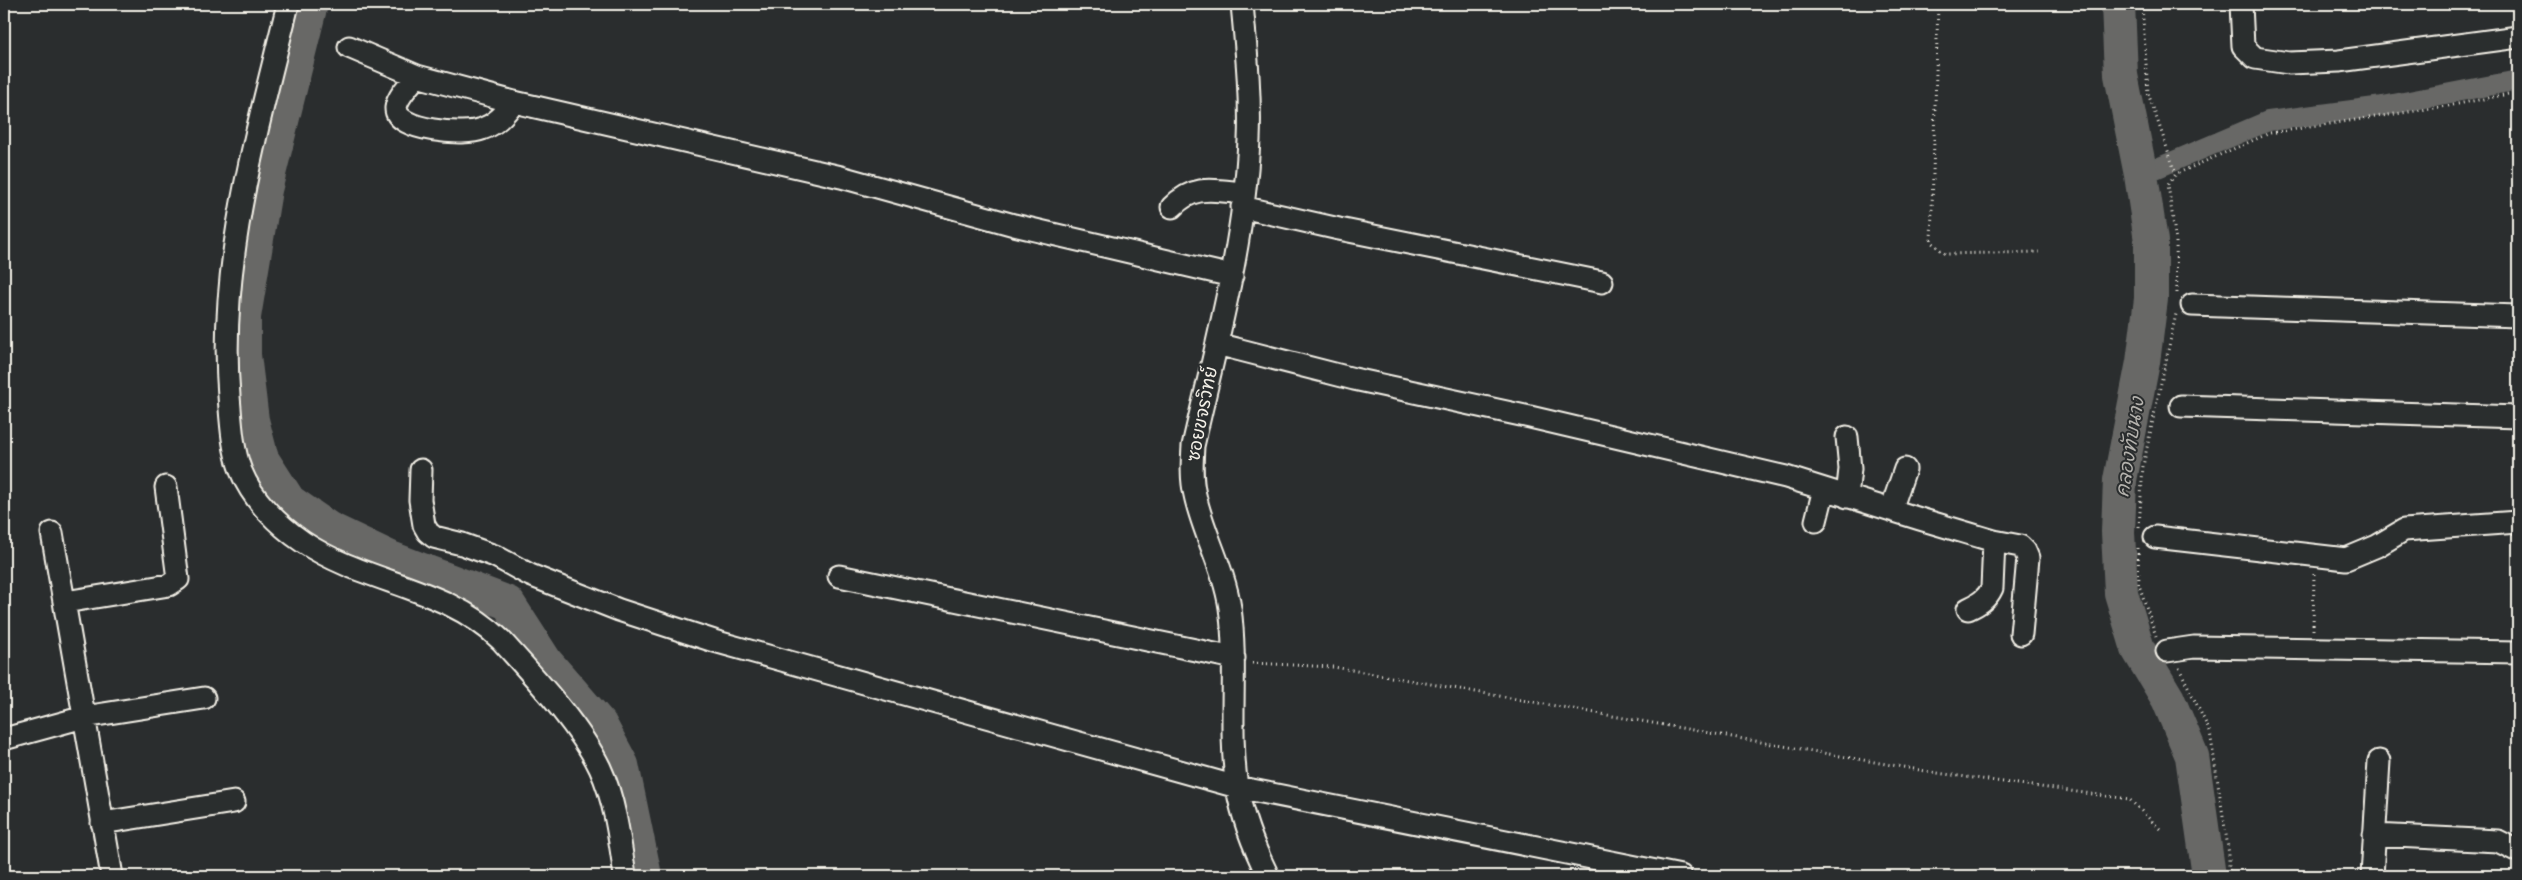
<svg xmlns="http://www.w3.org/2000/svg" width="2522" height="880" font-family="Pangolin,'Playpen Sans Thai',sans-serif">
<style>
.lines{fill:none;stroke-linecap:round;stroke-linejoin:round}
.canal{stroke:#676866;stroke-width:20}
.river{stroke:#676866;stroke-width:34}
.minor-casing{stroke:#f4f1e8;stroke-width:25}
.path{stroke:#f4f1e8;stroke-width:3;stroke-dasharray:1 4;stroke-linecap:butt}
.minor{stroke:#2a2d2e;stroke-width:21}
.labels{text-anchor:middle;stroke-width:4;stroke-linejoin:round;paint-order:stroke}
.street-label{font-size:18px;fill:#f4f1e8;stroke:#2a2d2e}
.water-label{font-size:19px;font-style:italic;fill:#b5b3ae;stroke:#2a2d2e}
</style>
<rect width="100%" height="100%" fill="#2a2d2e"/>
<filter id="ink" filterUnits="userSpaceOnUse"><feTurbulence type="fractalNoise" baseFrequency=".02" numOctaves="2"/><feDisplacementMap in="SourceGraphic" scale="10" xChannelSelector="R" yChannelSelector="G"/><feConvolveMatrix kernelMatrix="1 2 1 2 8 2 1 2 1" color-interpolation-filters="sRGB"/></filter>
<g filter="url(#ink)">
<g class="lines">
<path class="canal" d="M2141 175 2268 121 2383 106 2518 80"/>
<path class="river" d="M311 4 265 190 244 317V355L252 420 262 459 289 501 328 528 393 559 508 603 546 662 600 724 622 765 645 876
M2118 4 2121 75 2141 175 2151 241V299L2143 362 2120 480 2118 532 2121 593 2138 649 2168 699 2192 756 2209 876"/>
<defs>
<path id="minor" d="M288 4C257 133 218 262 229 396 231 420 232 448 241 471 252 499 278 525 303 542 366 584 446 586 501 640 534 677 579 724 600 768 615 800 620 841 625 876
M1242 4C1246 48 1251 95 1249 140 1244 244 1216 345 1193 446 1192 462 1191 479 1195 495 1203 533 1224 568 1230 608 1238 667 1228 728 1237 787 1242 817 1254 848 1268 876
M2241 4 2243 46 2255 58 2289 63 2339 61 2518 37
M349 47 417 76 514 102 841 177 1014 225 1232 276
M417 76C410 84 397 97 396 108 395 131 466 136 482 129 497 124 505 113 514 102
M1172 207C1194 184 1214 190 1243 193
M1242 207 1339 229 1602 282
M2192 305 2518 316
M1217 344 1354 379 1530 417 1786 477 1920 519 1994 541 2020 546 2025 551 2028 558 2021 634
M2181 406 2518 417
M1847 437 1850 469 1847 497
M421 470 420 500 424 525 428 532 434 537 462 544 495 556 530 575 619 610 714 641 1237 787 1681 876
M1891 510 1905 469
M1816 521 1824 489
M52 533 112 876
M2155 537 2346 559 2377 546 2404 530 2518 522
M839 576 1234 658
M65 602 169 585 178 579 166 487
M1968 609C1979 604 1987 599 1992 588L1994 541
M2167 651 2194 647 2518 652
M4 739 84 717 204 698
M102 823 234 802
M2374 835 2498 841 2518 851
M2372 876 2379 761"/>
</defs>
<use href="#minor" class="minor-casing"/>
<path class="path" d="M1938 4 1931 242 1945 254 2039 252
M2142 4 2148 93 2176 174
M2177 293 2176 242 2168 184 2176 174 2270 133 2448 106 2518 92
M2139 527 2143 466 2176 314
M2138 548 2139 585 2156 636
M2313 630 2314 574
M1252 663 1334 667 1937 773 2129 799 2161 830
M2179 668 2210 732 2229 854V876"/>
<use href="#minor" class="minor"/>
</g>
</g>
<g class="labels">
<g class="street-label">
<text transform="translate(1202 414) rotate(-79)" y="6">ซอยขจรวิทย์</text>
</g>
<g class="water-label">
<text transform="translate(2129 447) rotate(-81)" y="7">คลองทับนาง</text>
</g>
</g>
<rect width="2522" height="880" fill="none" stroke="#2a2d2e" stroke-width="20"/>
<rect x="10" y="10" width="2502" height="860" fill="none" stroke="#f4f1e8" stroke-width="2" filter="url(#ink)"/>
</svg>
